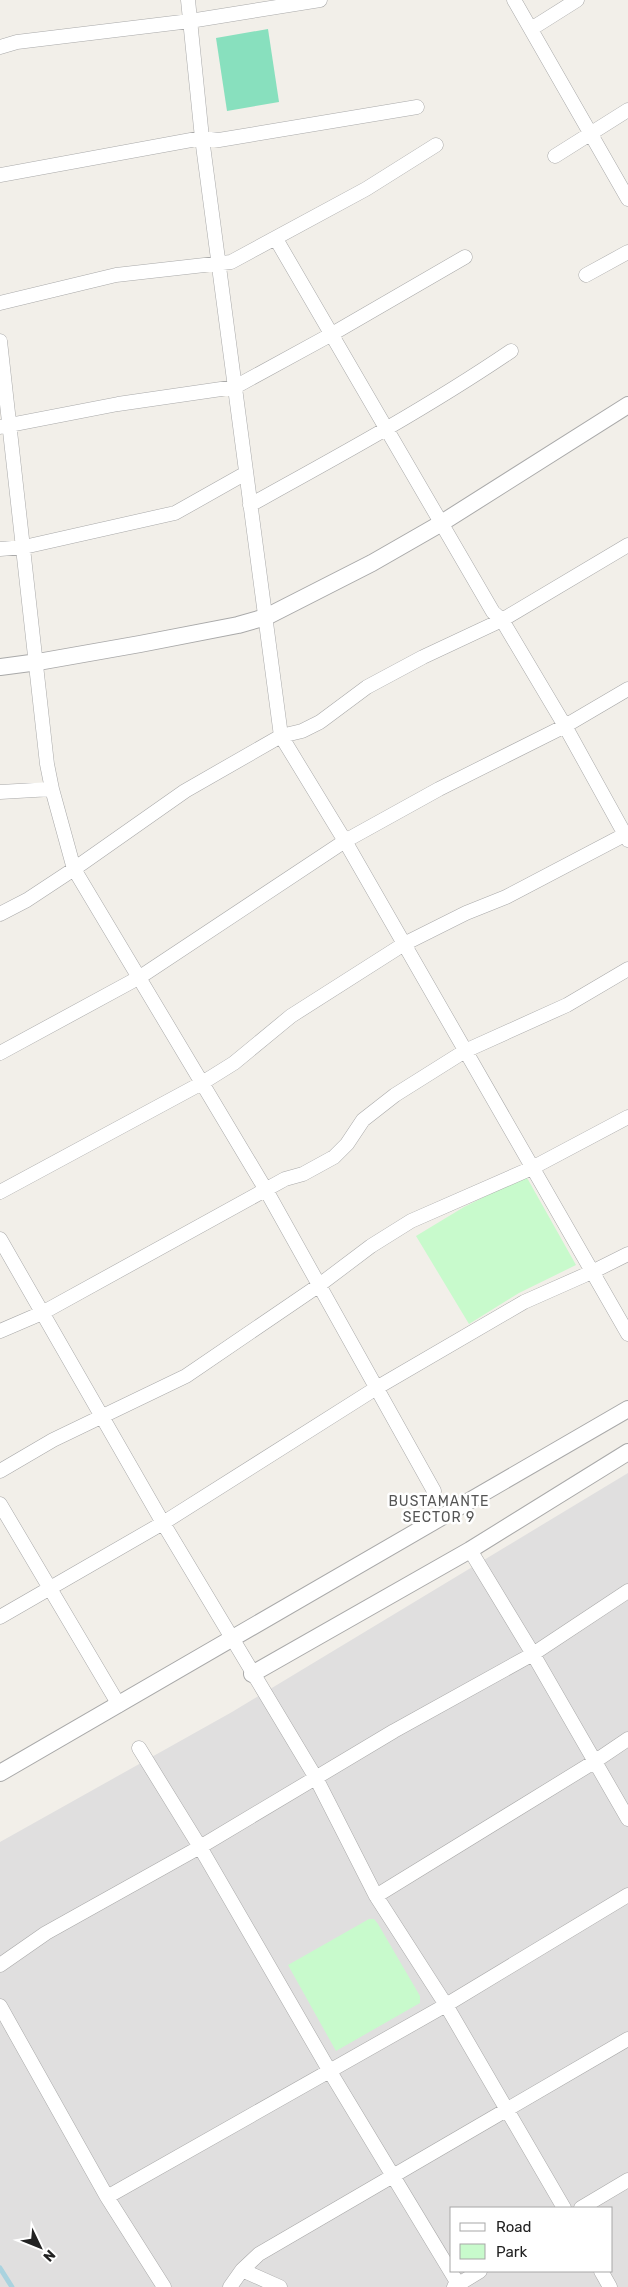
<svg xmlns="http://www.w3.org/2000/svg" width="628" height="2287" font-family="Rubik,sans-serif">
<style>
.residential{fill:#e0dfdf;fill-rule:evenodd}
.park{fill:#c8facc}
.pitch{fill:#88e0be}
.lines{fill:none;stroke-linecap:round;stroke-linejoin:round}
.stream{stroke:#aad3df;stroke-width:5}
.minor-casing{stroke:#a9a9a9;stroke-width:15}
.tertiary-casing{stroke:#a9a9a9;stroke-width:18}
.minor{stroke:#fff;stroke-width:14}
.tertiary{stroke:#fff;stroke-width:16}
.labels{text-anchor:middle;stroke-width:5;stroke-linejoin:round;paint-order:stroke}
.neighbourhood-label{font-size:14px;letter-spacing:1px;fill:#555;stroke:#fff}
</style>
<rect width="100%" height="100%" fill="#f2efe9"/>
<path class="residential" d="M628 1473V2287H0V1842L232 1712ZM452 2208H612V2271H452Z"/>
<path class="park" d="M526 1176 576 1265 519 1293 469 1324 416 1236 464 1207Z
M369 1919H374L378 1924 420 1996V2003L336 2051 288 1965Z"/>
<path class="pitch" d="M268 29 279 102 227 111 216 38Z"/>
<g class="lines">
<path class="stream" d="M0 2268 12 2287"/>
<defs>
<path id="minor" d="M188 0 202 138 281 736 345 841 628 1334
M514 0 628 199
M531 29 577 0
M0 47 17 42 190 21 320 0
M555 156 628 110
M0 175 202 138 219 140 417 107
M276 239 493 612 502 620 565 726 628 840
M586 275 628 252
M0 303 116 275 231 262 366 189 436 145
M0 341 47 764 52 789 74 869 266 1190 434 1491
M0 427 118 404 235 387 332 334 465 257
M250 505C339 456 427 408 511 351
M0 549 24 547 175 513 246 473
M0 792 52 789
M0 914 27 900 74 869 185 791 281 736 302 731 320 722 367 687 423 657 502 620 628 545
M0 1053 140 977 345 841 439 789 565 726 628 689
M0 1192 202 1083 234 1063 291 1016 404 944 466 913 506 897 628 833
M0 1239 163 1523 316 1778 376 1896 446 2005 564 2208
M0 1331 42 1313 285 1179 303 1174 334 1157 347 1144 363 1120 395 1095 465 1051 567 1005 628 969
M0 1471 53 1440 186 1376 318 1286 371 1246 411 1221 532 1168 628 1117
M0 1504 119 1705
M470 1550 533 1654 628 1819
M0 1617 163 1523 378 1387 524 1302 594 1271 628 1254
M139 1748 200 1847 329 2070 460 2287
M376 1896 594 1762 628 1739
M0 1965 46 1933 200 1847 394 1731 533 1654 628 1591
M0 2006 107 2197 164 2287
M107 2197 446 2005 628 1895
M581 2208 628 2180
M242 2270 280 2287
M601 2271 610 2287
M230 2287 242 2270 259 2254 628 2039
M454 2287 480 2271"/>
<path id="tertiary" d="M0 667 38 662 140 644 238 625 266 617 372 563 440 524 628 405
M252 1674 470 1550 628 1452
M0 1773 628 1409"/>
</defs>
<use href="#minor" class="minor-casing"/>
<use href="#tertiary" class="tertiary-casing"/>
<use href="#minor" class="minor"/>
<use href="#tertiary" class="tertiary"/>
</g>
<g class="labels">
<g class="neighbourhood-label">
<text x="439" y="1506">BUSTAMANTE<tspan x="439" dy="16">SECTOR 9</tspan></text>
</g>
</g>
<rect x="450" y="2207" width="162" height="65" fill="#ffffff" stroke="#a7a7a7"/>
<rect x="460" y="2223" width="25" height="8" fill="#ffffff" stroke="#a7a7a7"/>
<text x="496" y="2232" font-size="15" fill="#222222">Road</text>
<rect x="460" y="2244" width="25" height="15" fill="#c8facc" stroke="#a7a7a7"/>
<text x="496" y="2257" font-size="15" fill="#222222">Park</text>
<g transform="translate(40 2247) rotate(133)" stroke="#ffffff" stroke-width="4" paint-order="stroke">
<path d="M0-4L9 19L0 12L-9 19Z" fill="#222222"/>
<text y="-8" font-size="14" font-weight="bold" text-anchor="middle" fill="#222222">N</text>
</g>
</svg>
